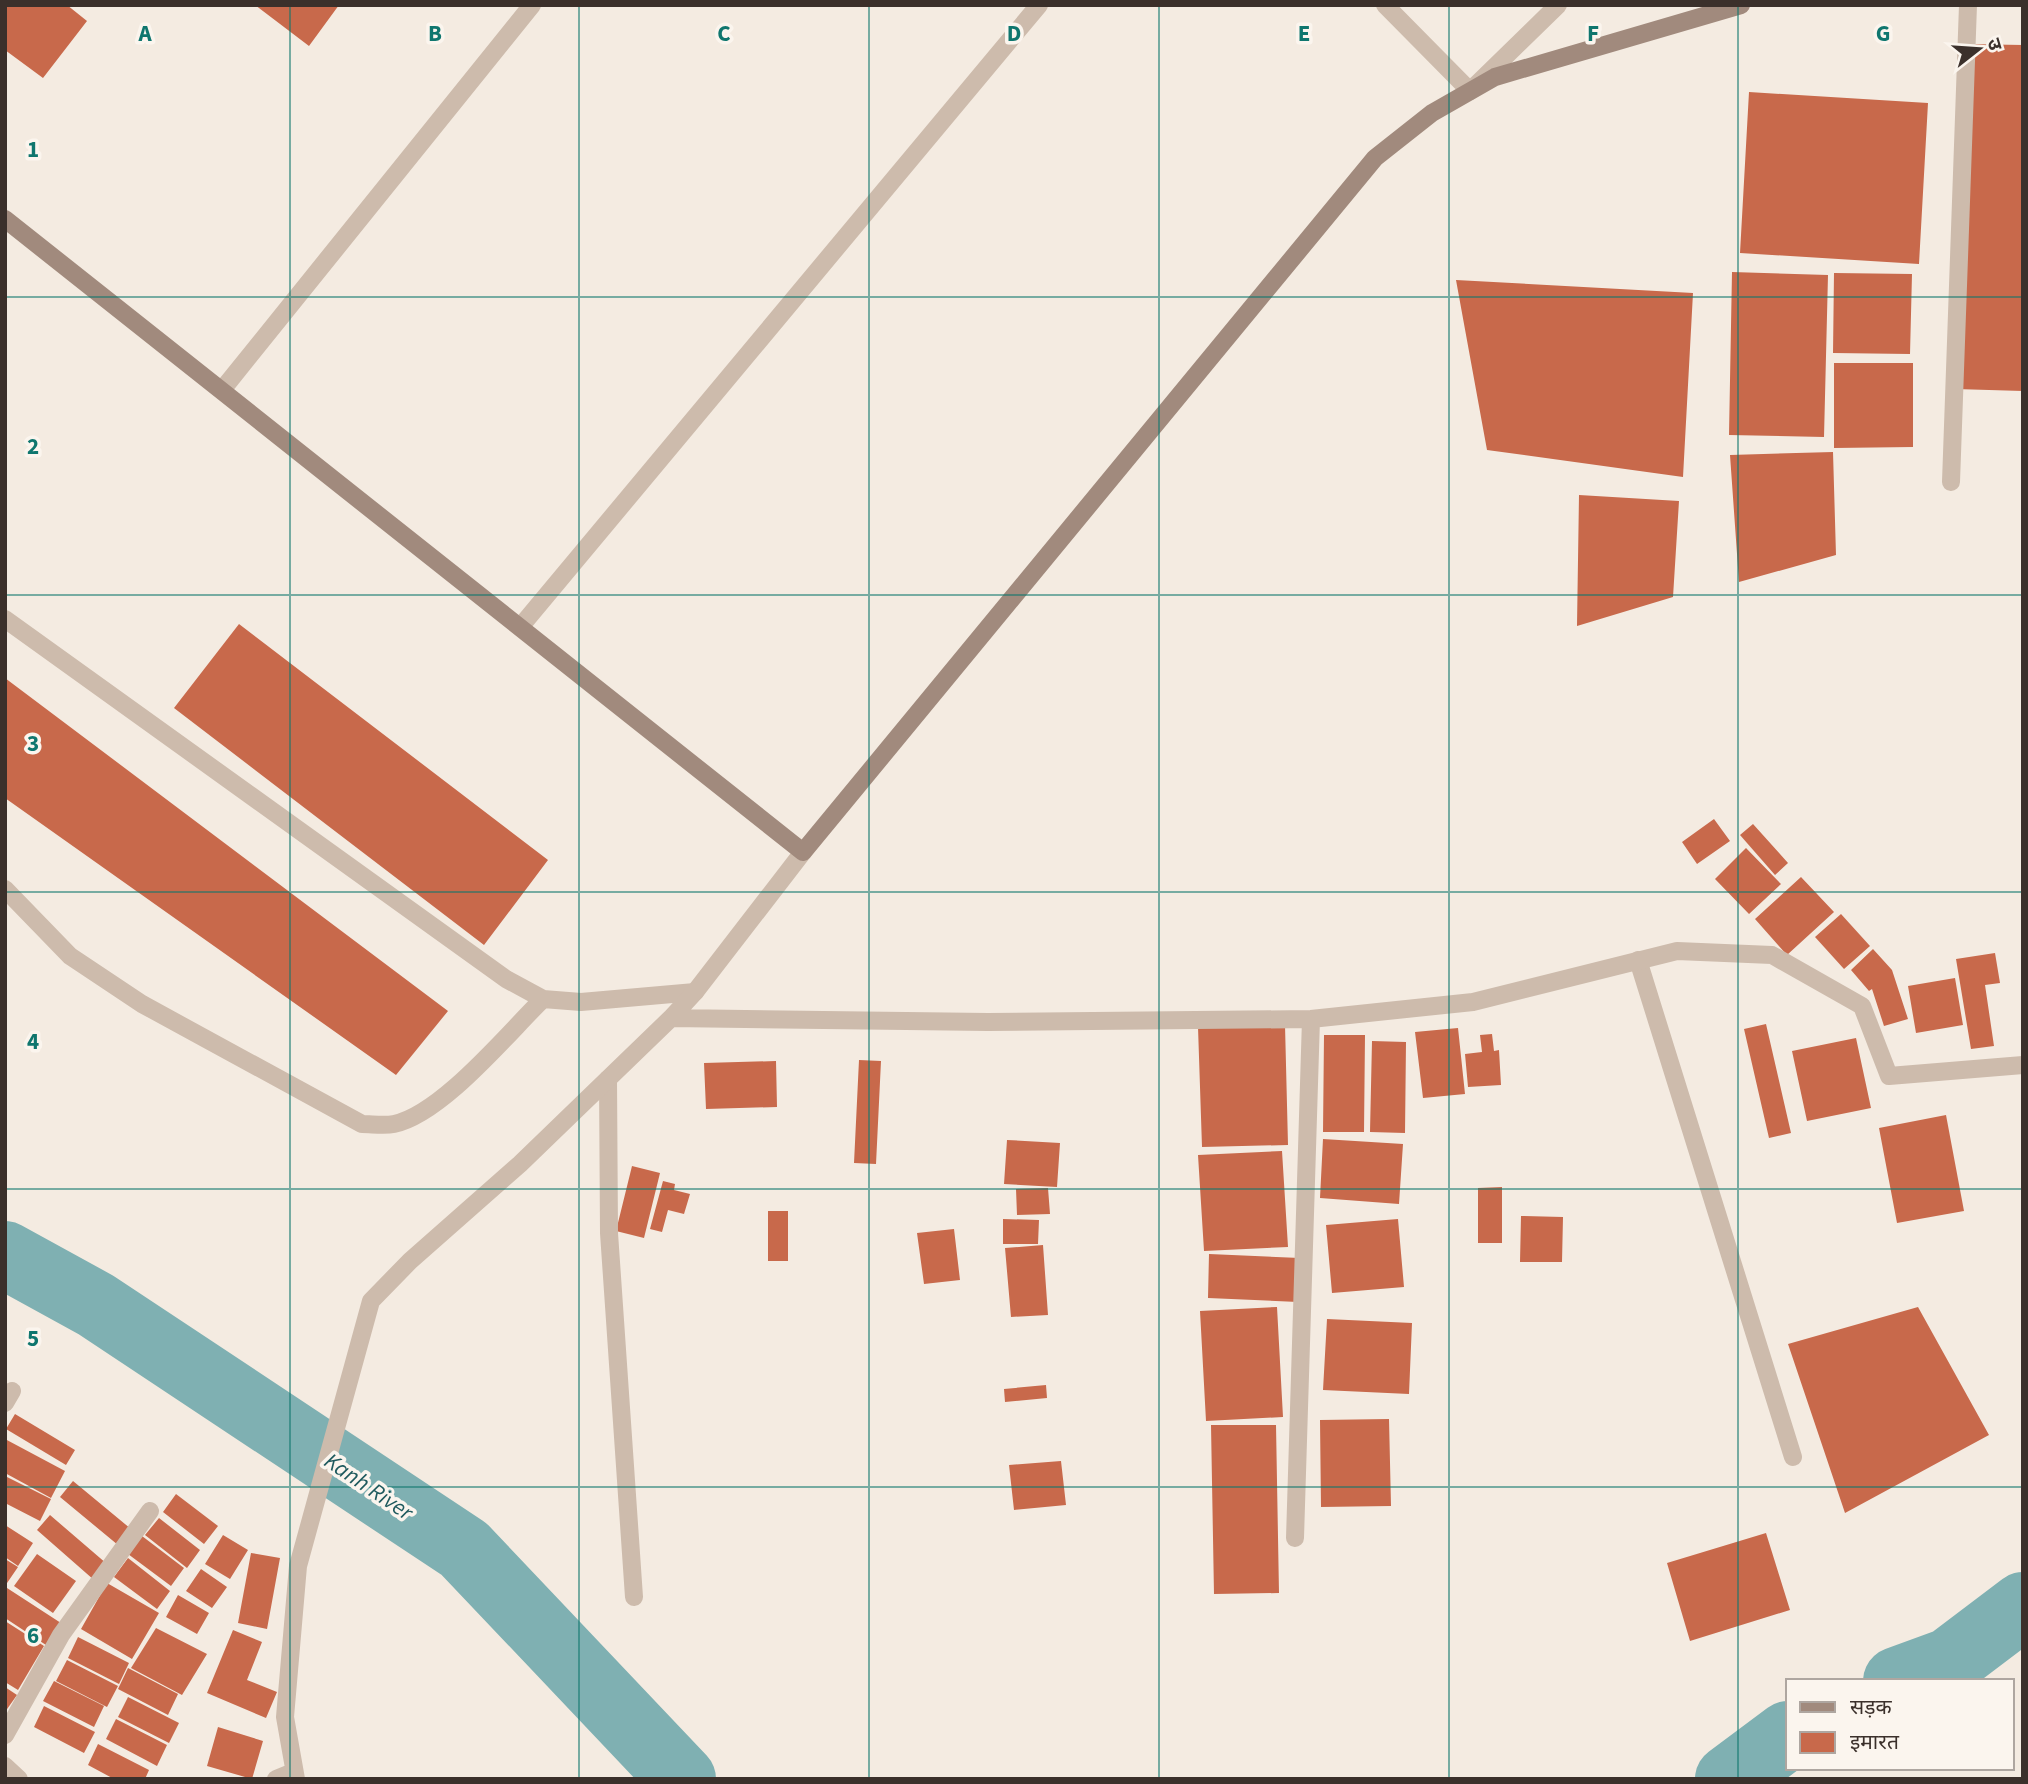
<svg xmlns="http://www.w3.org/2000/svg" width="2028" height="1784" font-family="'Source Sans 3','Noto Sans Devanagari',sans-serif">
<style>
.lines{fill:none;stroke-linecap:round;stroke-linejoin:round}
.river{stroke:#7fb0b2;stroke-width:68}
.building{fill:#c8694b}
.lane{stroke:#cdbbac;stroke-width:18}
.street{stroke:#cdbbac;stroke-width:18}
.secondary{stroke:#a18a7d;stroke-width:18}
.grid{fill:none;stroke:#0f766e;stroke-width:2;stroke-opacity:0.55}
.labels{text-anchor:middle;stroke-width:7;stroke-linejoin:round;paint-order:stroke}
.water-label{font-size:23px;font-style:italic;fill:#1f5a5e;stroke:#fbf5ee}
.grid-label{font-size:23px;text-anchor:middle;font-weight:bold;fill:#0f766e;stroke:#fbf5ee;stroke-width:7;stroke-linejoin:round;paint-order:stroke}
</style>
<rect width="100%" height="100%" fill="#f4ebe1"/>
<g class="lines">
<path class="river" d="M5 1255 96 1305 464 1549 682 1779
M1897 1681 1949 1662 2023 1606
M1729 1779 1788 1735"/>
</g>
<path class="building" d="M5 5H67L87 21 43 78 5 50Z
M255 5H339L309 46Z
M1964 44 2023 45V391L1955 389Z
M1749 92 1928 103 1919 264 1740 253Z
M1732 272 1828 275 1824 437 1729 435Z
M1834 273 1912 274 1910 354 1833 353Z
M1456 280 1693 293 1683 477 1487 450Z
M1834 363H1913V447L1834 448Z
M1833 452 1836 555 1739 582 1730 455Z
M1579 495 1679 501 1673 597 1577 626Z
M239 624 548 860 484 945 174 708Z
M5 678 448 1011 396 1075 5 798Z
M1714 819 1730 841 1697 864 1682 842Z
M1753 824 1788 863 1775 875 1740 835Z
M1746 848 1781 884 1749 914 1715 879Z
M1801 877 1834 912 1787 955 1755 919Z
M1841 914 1870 946 1844 969 1815 937Z
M1873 949 1892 970 1908 1019 1884 1026 1872 989 1869 991 1851 970Z
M1995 953 2000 983 1985 985 1994 1046 1971 1049 1956 959Z
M1955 978 1963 1025 1916 1033 1908 986Z
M1766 1024 1791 1133 1769 1138 1744 1029Z
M1285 1025 1288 1145 1202 1147 1198 1027Z
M1458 1028 1465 1094 1423 1098 1415 1032Z
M1492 1034 1494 1051 1499 1050 1501 1085 1468 1087 1465 1054 1482 1052 1480 1035Z
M1324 1035H1365L1364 1132H1323Z
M1856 1038 1871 1108 1807 1121 1792 1051Z
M1372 1041 1406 1042 1405 1133 1370 1132Z
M859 1060 881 1061 876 1164 854 1163Z
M776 1061 777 1107 706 1109 704 1063Z
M1946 1115 1964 1211 1897 1223 1879 1128Z
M1323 1139 1403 1144 1399 1204 1320 1198Z
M1007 1140 1060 1143 1057 1187 1004 1184Z
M1282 1151 1288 1247 1204 1251 1198 1155Z
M632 1166 660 1173 644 1238 616 1231Z
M663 1181 675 1184 674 1190 690 1194 684 1214 668 1210 662 1232 650 1229Z
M1502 1187V1243H1478V1188Z
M1048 1188 1050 1214 1017 1215 1016 1189Z
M768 1211H788V1261H768Z
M1521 1216 1563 1217 1562 1262H1520Z
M1003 1219 1039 1220 1038 1244H1003Z
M1398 1219 1404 1287 1332 1293 1326 1225Z
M954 1229 960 1280 924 1284 917 1233Z
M1043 1245 1048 1315 1011 1317 1005 1248Z
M1209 1254 1300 1258 1298 1302 1208 1298Z
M1277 1307 1283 1417 1206 1421 1200 1311Z
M1918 1307 1989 1435 1845 1513 1788 1344Z
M1327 1319 1412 1323 1409 1394 1323 1390Z
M1046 1385 1047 1398 1005 1402 1004 1389Z
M15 1414 75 1450 66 1465 6 1429Z
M1389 1419 1391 1506 1321 1507 1320 1420Z
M1211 1425H1276L1279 1593 1214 1594Z
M5 1439 65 1471 51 1498 5 1473Z
M1061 1461 1066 1505 1014 1510 1009 1465Z
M5 1476 51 1499 40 1521 5 1503Z
M73 1481 131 1529 118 1545 60 1497Z
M176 1494 218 1526 204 1544 163 1512Z
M50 1515 107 1564 94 1580 37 1530Z
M159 1518 200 1550 187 1568 145 1535Z
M5 1525 33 1543 18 1566 5 1557Z
M1766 1533 1790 1610 1690 1641 1667 1563Z
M223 1535 248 1550 230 1579 205 1564Z
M142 1536 184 1568 171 1586 128 1554Z
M251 1553 280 1558 267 1629 238 1623Z
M37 1554 76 1581 53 1613 14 1586Z
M128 1558 170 1591 157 1609 114 1577Z
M5 1559 18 1567 5 1586Z
M201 1569 227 1587 212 1608 186 1591Z
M107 1583 159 1613 132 1659 81 1629Z
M7 1588 64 1625 49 1647 5 1618Z
M178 1595 209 1613 197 1634 166 1617Z
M5 1621 44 1646 18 1690 5 1682Z
M156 1628 207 1654 182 1695 131 1668Z
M233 1630 262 1642 247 1680 277 1692 266 1718 207 1693Z
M78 1637 129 1663 119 1684 68 1658Z
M67 1660 118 1686 107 1707 56 1681Z
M128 1668 178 1694 168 1715 118 1689Z
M54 1681 104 1706 94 1727 43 1701Z
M5 1687 17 1695 5 1712Z
M128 1697 179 1723 169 1743 118 1717Z
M44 1706 95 1732 84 1753 34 1727Z
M116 1719 167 1745 157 1766 106 1739Z
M218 1727 263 1741 252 1779 207 1766Z
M98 1744 149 1770 145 1779H114L88 1765Z"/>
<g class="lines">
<path class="lane" d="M1951 482 1968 5
M5 619 506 979 543 999 581 1002 695 992
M5 889 70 956 142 1004 362 1124C372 1124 384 1126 394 1124 442 1114 508 1033 543 999
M1638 960 1793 1457
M608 1079 609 1233 634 1597"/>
<path class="street" d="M1385 5 1470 91 1558 5
M222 390 532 5
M521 626 1039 5
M671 1018 988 1022 1311 1019 1473 1002 1677 951 1772 955 1862 1006 1889 1076 2023 1065
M5 1403 12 1391
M1295 1538 1311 1019
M5 1735 61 1635 150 1511
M5 1766 19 1779
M276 1779 293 1772
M296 1779 285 1717 298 1566 371 1301 410 1261 520 1164 671 1018 695 992 803 852"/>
<path class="secondary" d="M5 219 803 852 1375 158 1432 113 1495 77 1741 5"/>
</g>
<path class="grid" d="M290 5V1779M579 5V1779M869 5V1779M1159 5V1779M1449 5V1779M1738 5V1779M5 297H2023M5 595H2023M5 892H2023M5 1189H2023M5 1487H2023"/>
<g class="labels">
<g class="water-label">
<text transform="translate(369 1486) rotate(34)" y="8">Kanh River</text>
</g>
</g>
<g class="grid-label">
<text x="145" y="41">A</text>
<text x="435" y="41">B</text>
<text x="724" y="41">C</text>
<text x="1014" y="41">D</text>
<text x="1304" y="41">E</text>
<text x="1593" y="41">F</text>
<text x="1883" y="41">G</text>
<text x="33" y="157">1</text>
<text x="33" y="454">2</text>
<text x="33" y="751">3</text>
<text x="33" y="1049">4</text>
<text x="33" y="1346">5</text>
<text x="33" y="1643">6</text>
</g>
<rect width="2028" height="1784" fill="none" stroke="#3b302b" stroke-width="14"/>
<rect x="1786" y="1679" width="228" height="91" fill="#fbf5ee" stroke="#aea6a0" stroke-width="2"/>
<rect x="1800" y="1702" width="35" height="10" fill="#a18a7d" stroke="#aea6a0" stroke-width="2"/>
<text x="1850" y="1714" font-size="21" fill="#3b302b">सड़क</text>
<rect x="1800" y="1732" width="35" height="21" fill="#c8694b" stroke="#aea6a0" stroke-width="2"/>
<text x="1850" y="1749" font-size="21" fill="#3b302b">इमारत</text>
<g transform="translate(1979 49) rotate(73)" stroke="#fbf5ee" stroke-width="5" paint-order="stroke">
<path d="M0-5L12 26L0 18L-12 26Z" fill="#3b302b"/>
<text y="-10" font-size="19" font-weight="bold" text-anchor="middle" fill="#3b302b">उ</text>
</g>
</svg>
